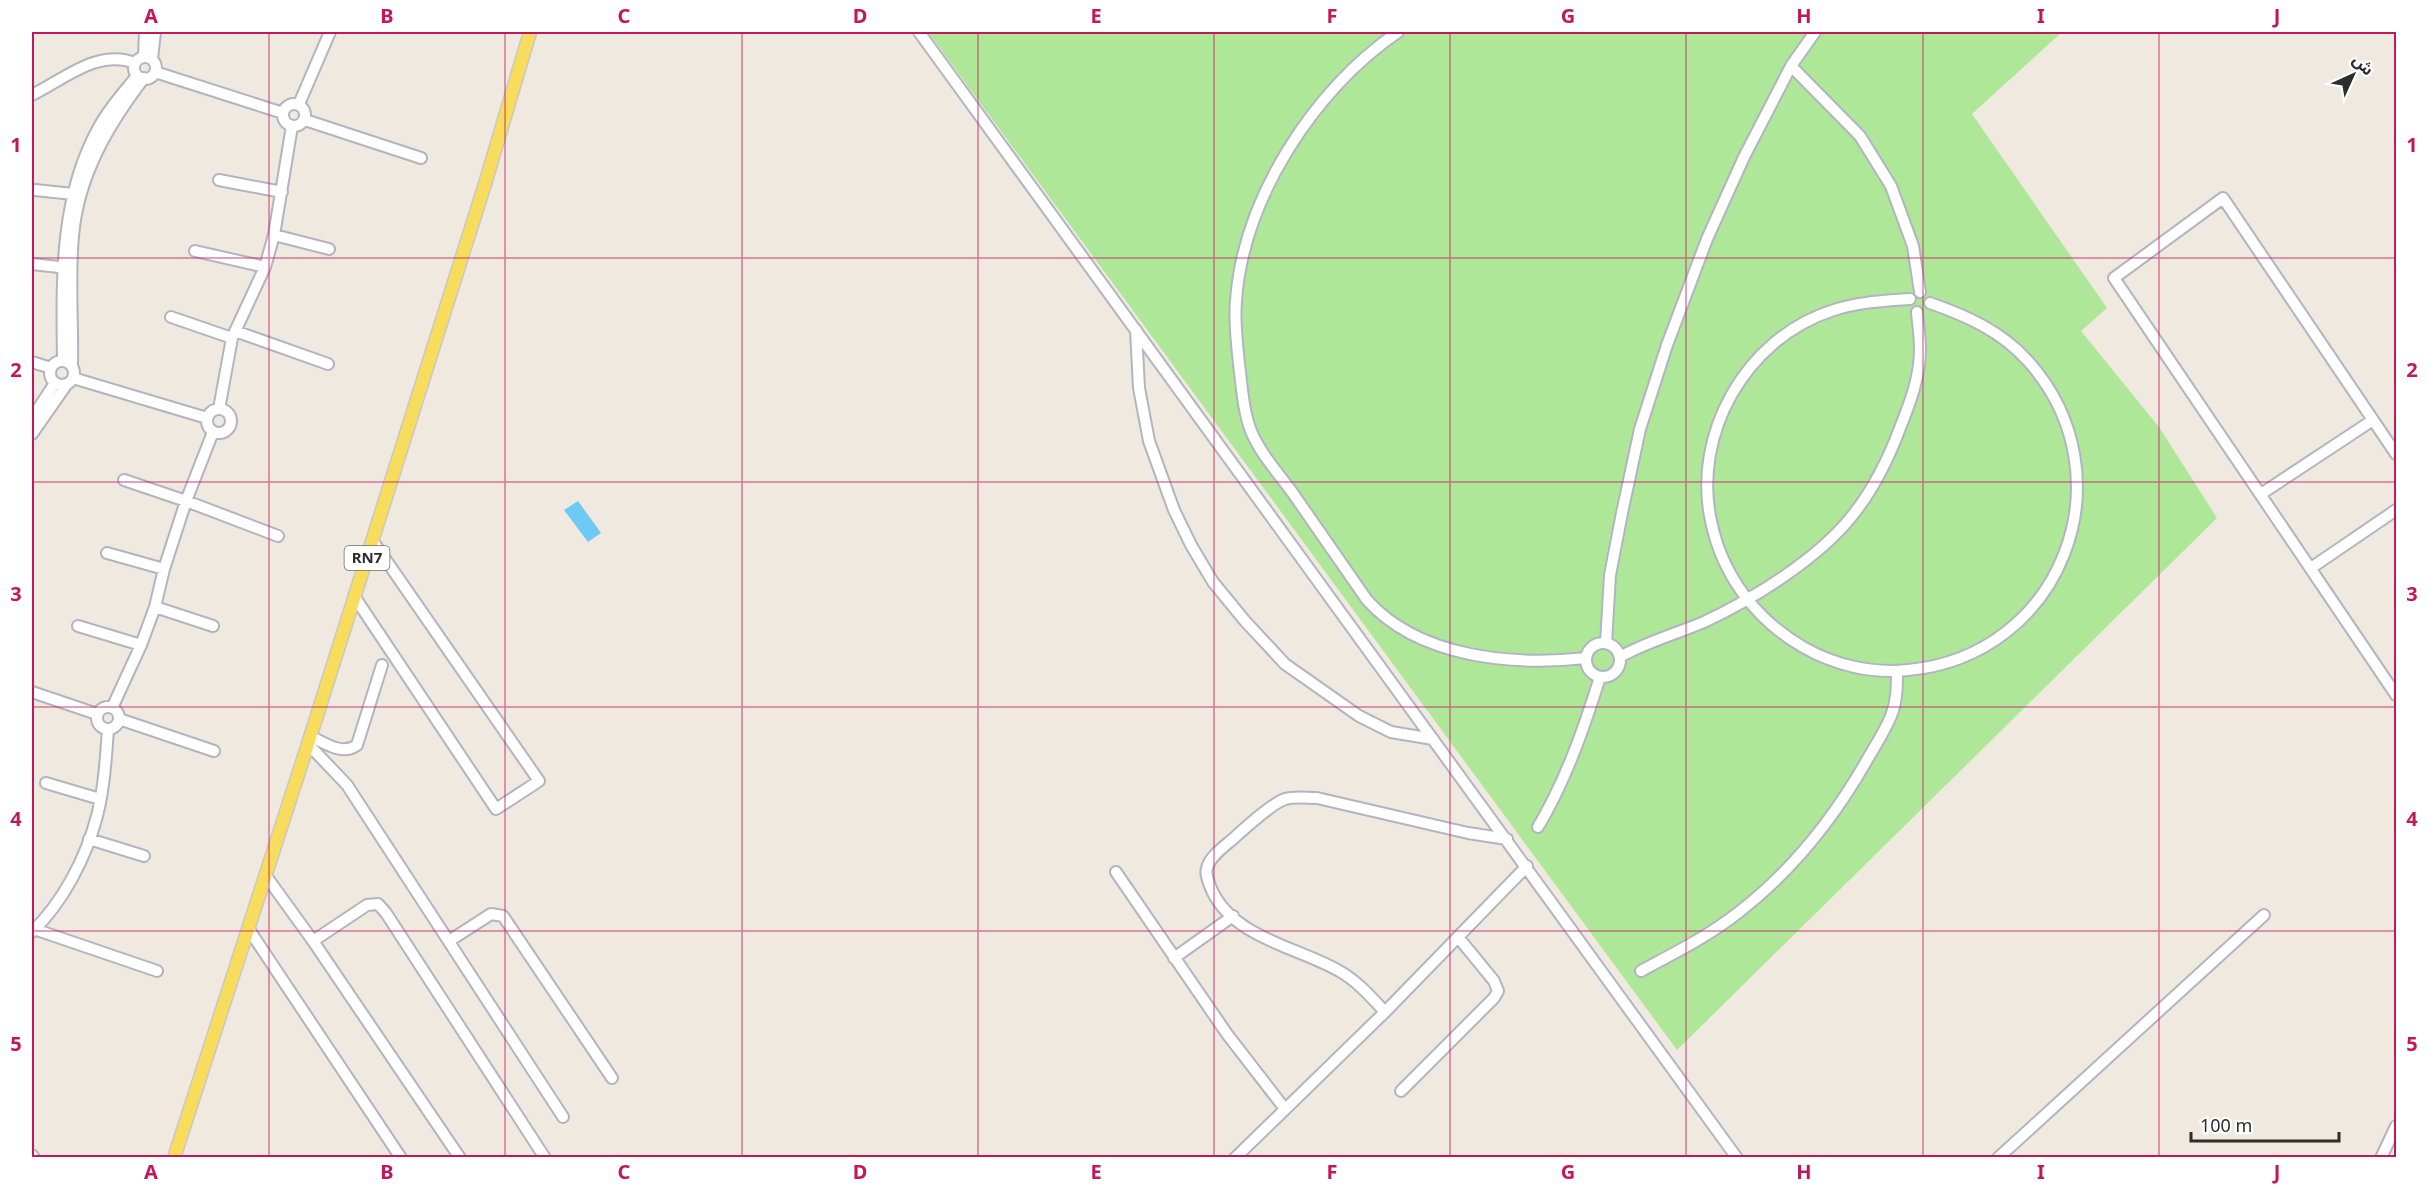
<svg xmlns="http://www.w3.org/2000/svg" width="2428" height="1189" font-family="'Noto Sans','Noto Sans Arabic',sans-serif">
<style>
.green{fill:#afe799}
.water{fill:#6ec9f5}
.lines{fill:none;stroke-linecap:round;stroke-linejoin:round}
.minor-casing{stroke:#b3b4c1;stroke-width:14}
.major-casing{stroke:#c8c8c8;stroke-width:15}
.minor{stroke:#fff;stroke-width:10}
.major{stroke:#f8dc5b;stroke-width:12}
.grid{fill:none;stroke:#c2185b;stroke-width:1.5;stroke-opacity:0.55}
.labels{text-anchor:middle;stroke-width:4.5;stroke-linejoin:round;paint-order:stroke}
.shield{fill:#fff;stroke:#6c6c6c;stroke-width:1.5}
.shield-label{font-size:15px;font-weight:bold;fill:#2d2d2d}
.neatline{fill:none;stroke:#c2185b;stroke-width:2}
.grid-label{font-size:20px;text-anchor:middle;font-weight:bold;fill:#c2185b}
</style>
<rect width="100%" height="100%" fill="#efe9df"/>
<path class="green" d="M928 32H2062L1972 114 2107 308 2081 331 2159 427 2217 518 1677 1050Z"/>
<path class="water" d="M578 501 601 533 588 542 564 510Z"/>
<g class="lines">
<defs>
<path id="minor" d="M919 32 1737 1158
M1398 32C1314 89 1243 199 1236 301 1234 322 1237 343 1239 364 1242 387 1243 410 1251 431 1260 453 1278 473 1292 492 1317 528 1342 564 1367 600 1419 658 1513 666 1586 658
M144 57 145 32
M134 68a11 11 0 1 1 22 0a11 11 0 1 1-22 0Z
M152 59 155 32
M1791 66 1860 136 1891 186 1913 246 1920 292
M155 72 283 113
M32 95C63 80 98 48 135 63
M283 115a11 11 0 1 1 22 0a11 11 0 1 1-22 0Z
M299 104 330 32
M305 120 421 158
M219 180 282 192
M35 190 73 194
M274 235 329 249
M195 251 265 267
M32 264 68 268
M1910 299C1883 301 1857 302 1831 311 1746 339 1692 434 1711 521 1722 575 1756 620 1803 647 1834 665 1872 674 1908 670 2062 656 2131 476 2028 361 2001 331 1967 316 1930 303
M171 317 232 338
M1136 330 1139 388 1149 441 1174 510 1191 545 1213 582 1245 621 1285 664 1359 716 1391 732 1433 739
M235 331 328 364
M63 361C62 283 59 198 99 127 109 108 124 92 137 76
M50 373a12 12 0 1 1 24 0a12 12 0 1 1-24 0Z
M32 362 51 368
M72 366C73 323 69 279 73 236 78 176 108 125 144 78
M73 378 207 418
M219 409 232 338 265 267 274 235 292 126
M207 421a12 12 0 1 1 24 0a12 12 0 1 1-24 0Z
M32 418 55 383
M32 434 67 384
M2396 454 2223 198 2114 278 2396 695
M124 480 186 501 278 536
M2261 494 2373 420
M107 553 164 569
M2311 568 2396 510
M354 596 496 809 539 781 372 540
M155 607 213 626
M78 626 141 645
M1606 643 1610 575 1622 513 1640 429 1667 345 1707 239 1744 157 1791 66 1815 32
M1586 660a17 17 0 1 1 34 0a17 17 0 1 1-34 0Z
M1620 657C1646 642 1676 634 1704 622 1753 599 1818 559 1852 516 1873 490 1888 460 1900 428 1910 403 1920 377 1920 349 1920 337 1918 324 1917 312
M32 692 97 714
M97 718a11 11 0 1 1 22 0a11 11 0 1 1-22 0Z
M112 708 141 645 155 607 164 569 186 501 213 432
M119 719 214 751
M310 736C325 743 342 756 357 745L382 665
M308 744 347 785 563 1117
M46 783 100 799
M1538 827C1566 780 1584 728 1600 677
M89 839 144 856
M1116 872 1227 1034 1285 1109
M266 876 313 941 460 1158
M248 928 401 1158
M34 929 157 971
M32 932C63 902 86 858 97 816 104 789 106 758 108 729
M313 941 367 905 378 904 386 913 545 1158
M449 941 491 914 503 916 612 1078
M1174 958 1233 916
M1641 971C1674 953 1709 936 1739 912 1792 871 1834 818 1867 760 1875 746 1885 731 1891 716 1897 701 1897 687 1897 671
M1385 1012C1371 997 1358 982 1341 972 1299 947 1230 938 1210 886 1208 880 1205 874 1207 868 1210 856 1225 846 1234 838 1246 827 1271 804 1285 799 1295 796 1307 798 1317 798L1468 833 1507 839
M1401 1091 1494 998 1498 991 1494 981 1458 937
M32 1155 34 1158
M1235 1158 1385 1012 1527 866
M1998 1158 2264 915
M2381 1158 2396 1126"/>
<path id="major" d="M174 1158 308 744 485 184 530 32"/>
</defs>
<use href="#minor" class="minor-casing"/>
<use href="#major" class="major-casing"/>
<use href="#minor" class="minor"/>
<use href="#major" class="major"/>
</g>
<path class="grid" d="M269 32V1158M505 32V1158M742 32V1158M978 32V1158M1214 32V1158M1450 32V1158M1686 32V1158M1923 32V1158M2159 32V1158M32 258H2396M32 482H2396M32 707H2396M32 931H2396"/>
<g class="labels">
<rect class="shield" x="344.5" y="546" width="45" height="24" rx="4.5"/>
<g class="shield-label">
<text x="367" y="563">RN7</text>
</g>
</g>
<rect width="2428" height="1189" fill="none" stroke="#ffffff" stroke-width="66"/>
<g transform="translate(2353 75) rotate(45)" stroke="#ffffff" stroke-width="4.5" paint-order="stroke">
<path d="M0-4.5L10 22L0 15L-10 22Z" fill="#2d2d2d"/>
<text y="-9" font-size="16" font-weight="bold" text-anchor="middle" fill="#2d2d2d">ش</text>
</g>
<path d="M2191 1132v9h148v-9" fill="none" stroke="#2d2d2d" stroke-width="3"/>
<text x="2200" y="1132" font-size="18" fill="#2d2d2d" stroke="#ffffff" stroke-width="4.5" paint-order="stroke">100 m</text>
<rect x="33" y="33" width="2362" height="1123" class="neatline"/>
<g class="grid-label">
<text x="151" y="23">A</text>
<text x="387" y="23">B</text>
<text x="624" y="23">C</text>
<text x="860" y="23">D</text>
<text x="1096" y="23">E</text>
<text x="1332" y="23">F</text>
<text x="1568" y="23">G</text>
<text x="1804" y="23">H</text>
<text x="2041" y="23">I</text>
<text x="2277" y="23">J</text>
<text x="16" y="152">1</text>
<text x="2412" y="152">1</text>
<text x="16" y="377">2</text>
<text x="2412" y="377">2</text>
<text x="16" y="601">3</text>
<text x="2412" y="601">3</text>
<text x="16" y="826">4</text>
<text x="2412" y="826">4</text>
<text x="16" y="1051">5</text>
<text x="2412" y="1051">5</text>
<text x="151" y="1179">A</text>
<text x="387" y="1179">B</text>
<text x="624" y="1179">C</text>
<text x="860" y="1179">D</text>
<text x="1096" y="1179">E</text>
<text x="1332" y="1179">F</text>
<text x="1568" y="1179">G</text>
<text x="1804" y="1179">H</text>
<text x="2041" y="1179">I</text>
<text x="2277" y="1179">J</text>
</g>
</svg>
